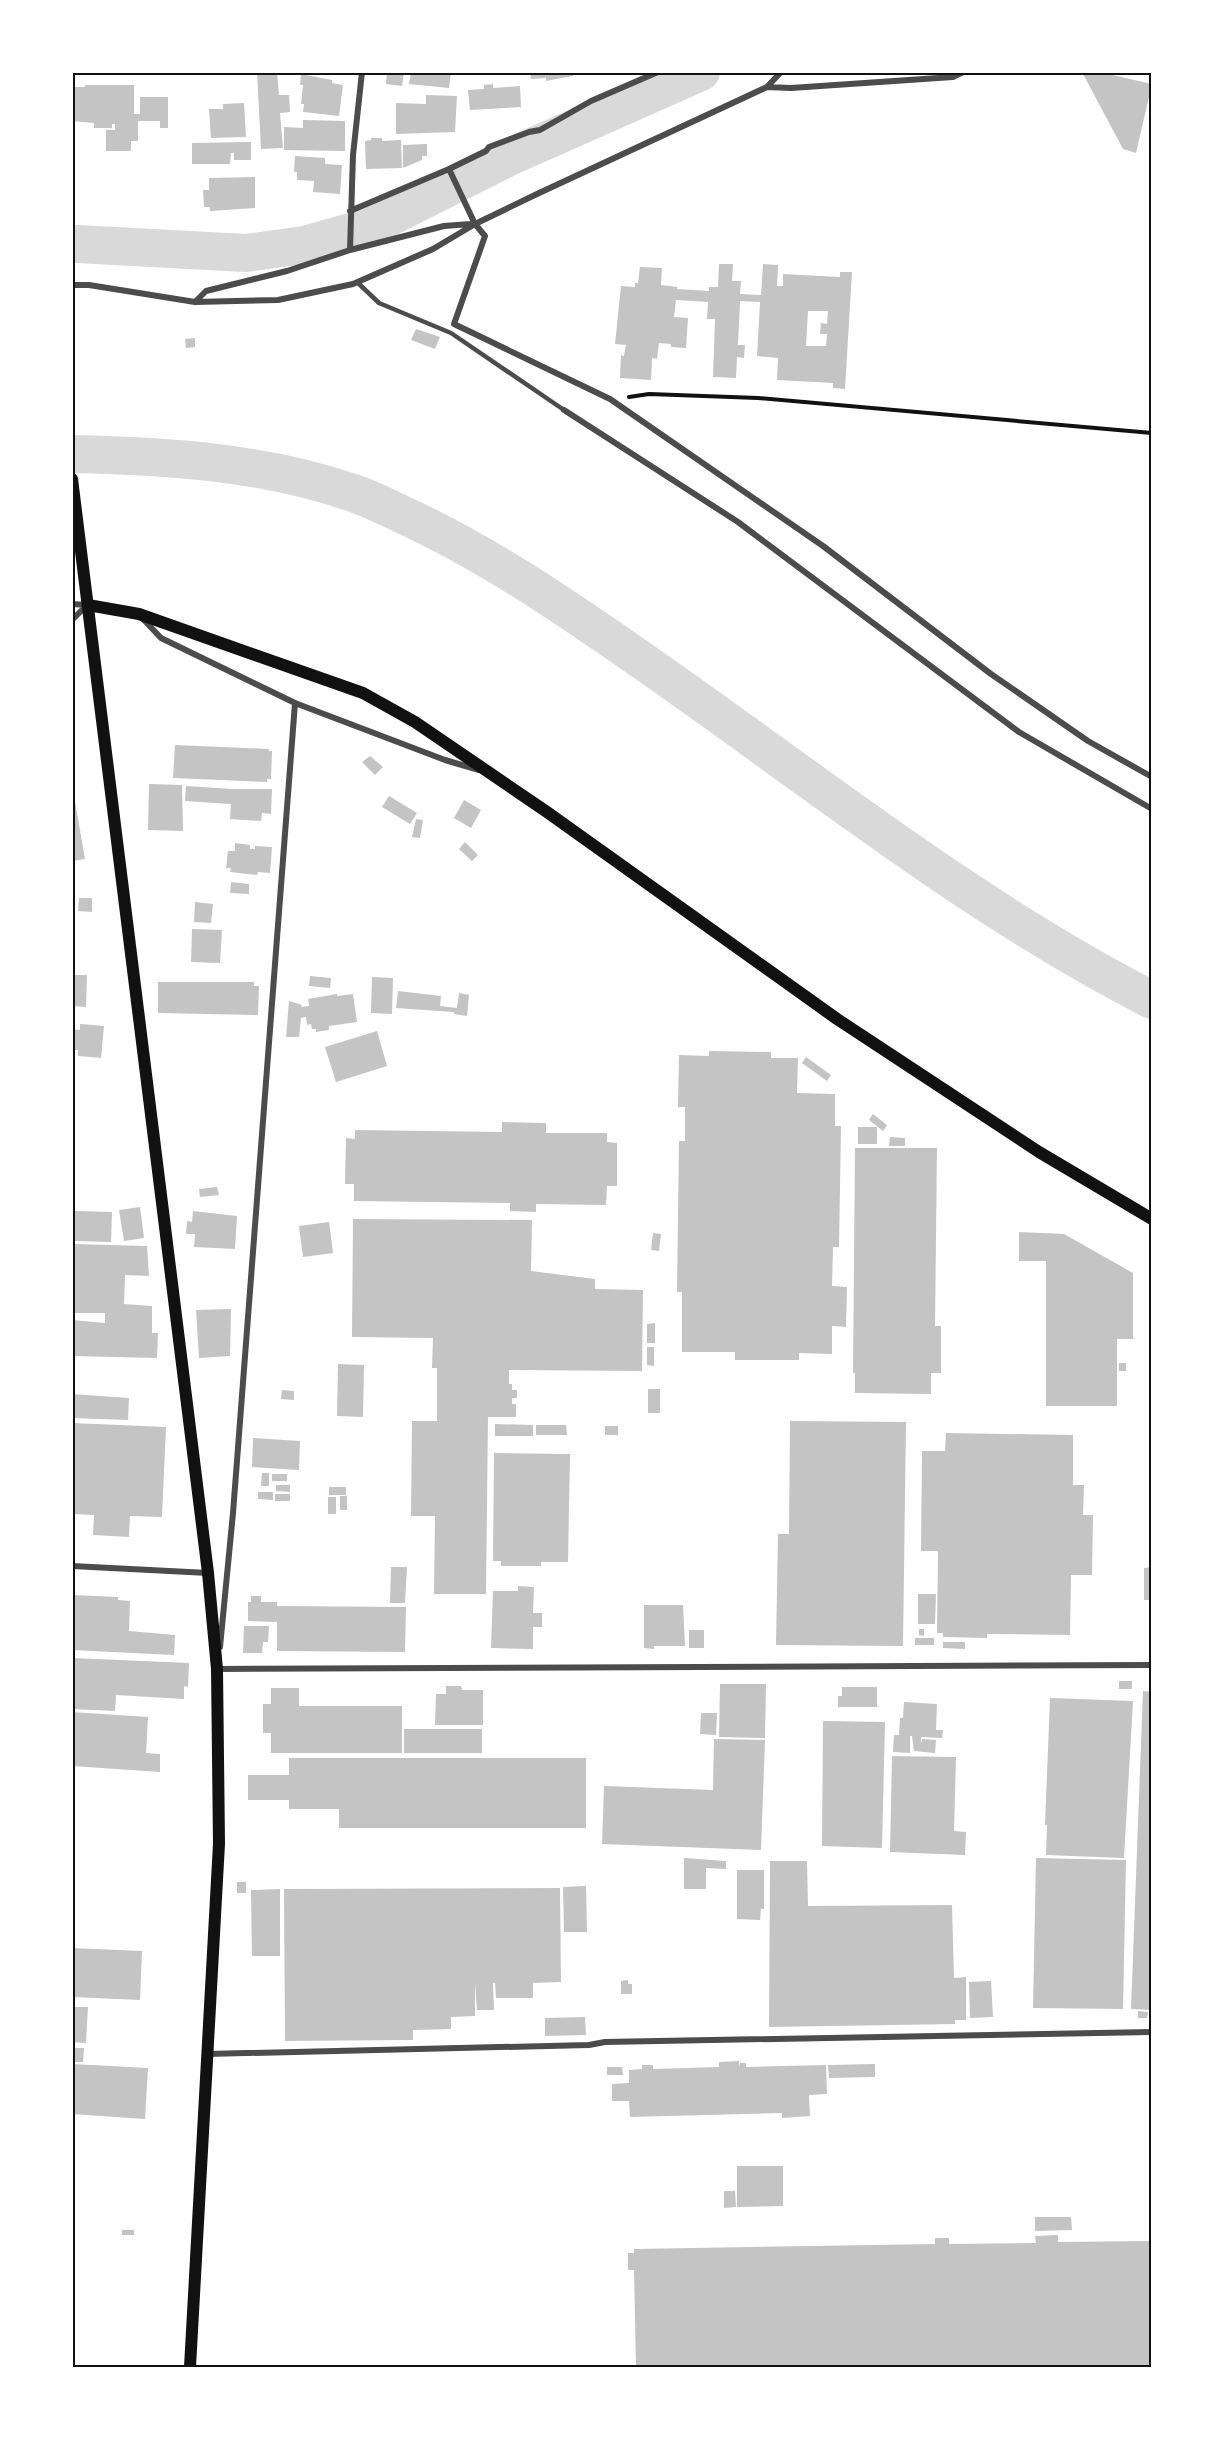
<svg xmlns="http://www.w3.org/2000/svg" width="1224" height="2439" font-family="Rubik,sans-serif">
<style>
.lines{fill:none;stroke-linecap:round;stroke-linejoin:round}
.river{stroke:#d9d9d9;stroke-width:38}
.building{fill:#c4c4c4;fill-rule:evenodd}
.path{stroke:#111;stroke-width:4}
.service{stroke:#4c4c4c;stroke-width:4.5}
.minor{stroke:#4c4c4c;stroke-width:6}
.secondary{stroke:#111;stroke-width:12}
.neatline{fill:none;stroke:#111;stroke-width:2}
</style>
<rect width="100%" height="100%" fill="#fff"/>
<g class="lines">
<path class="river" d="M77 244 246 253 304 245 372 226 507 158 701 72
M72 454C167 456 263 462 353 493 369 498 384 506 399 513 483 551 561 604 637 657 806 774 968 906 1152 1000"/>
</g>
<path class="building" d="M257 72H277L279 95H289L290 112 280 113 283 148 261 149Z
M387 72H404L402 86 386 84Z
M411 72H451L449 88 409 84Z
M530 72H573V76L546 81V78L531 79Z
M1082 72H1099L1152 84 1136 153 1123 149Z
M301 74 332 80V83L343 85 339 116 303 112 304 104H301L303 85H300Z
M493 84V88L520 86 521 107 470 110 468 90 484 89V85Z
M85 85H134V114H140V97H168V128H160V121H138V141H131V151H106V130H115V124H112V128H94V123L72 121V87H85Z
M426 95 457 96 455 132 396 134V103L426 104Z
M244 103 246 137 211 138 209 109H223V104Z
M303 120 345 121V151L284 150V127L303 128Z
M371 138H382V141L401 140 402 168 366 169 365 141 371 140Z
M251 142V160H234V153H231L230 164H192V143Z
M427 144V156H422V160L403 168V145Z
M295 156 325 158V164L342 165 340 194 313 192 314 181 297 180V172H294Z
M255 177V208L210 211V207H204L203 190H209V178Z
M719 264H733L732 281H741L740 294 761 295 763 264 778 265 777 286H783V274L840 277V272H852L845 389 833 388V383L777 380 778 358 757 356 760 302 740 301 738 345H745L744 358 737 357 736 378 713 377 715 319H707L708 302 676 300 674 317 688 318 686 348 671 347V344L659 343 657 359 652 358 651 380 620 378 621 355 624 356 626 345 615 344 621 286 635 287V283H638L640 267 662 268 661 285 677 287V289L709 291V287H718ZM808 311H828L827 324 821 323 820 334H827L826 346H806Z
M416 329 440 337 435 349 411 340Z
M195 338V347L186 348 185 339Z
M175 745 269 749V751H272L271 779H267V782L173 778Z
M370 756 383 767 375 775 362 762Z
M72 784 85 859 72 861Z
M149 784 182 785 183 831 148 830Z
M186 786 232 789H272L271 814 262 813 261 821 230 819 231 804 185 801Z
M389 796 417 813 410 824 382 807Z
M464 800 481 810 471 828 454 818Z
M416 819 423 820 420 838 412 837Z
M465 842 478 855 472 861 459 849Z
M235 843 250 845V849H255V846L272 847 270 873 258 872 257 875 230 872 231 868H226L228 851H235Z
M231 882 249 884V894L230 893Z
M79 898H92V912L78 911Z
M195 902 213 904 211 923 194 922Z
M192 929 222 930 220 963 191 962Z
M72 975H87L86 1007 72 1006Z
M310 976 331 978 330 988 309 986Z
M372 977 393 978 392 1014 371 1013Z
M158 982H254V986H259L258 1015 158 1013Z
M398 991 441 996 440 1006 457 1008 459 993 469 995 467 1016 454 1014V1012L396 1008Z
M337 994V996L353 994 357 1022 329 1026V1030L316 1032V1029H312L311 1024 307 1025 306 1017 301 1018 299 1037H286L289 1001 302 1005 301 1007 309 1006 308 999Z
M80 1024 104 1026 101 1058 78 1056V1050H72V1029L80 1030Z
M377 1031 387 1066 336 1082 325 1047Z
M709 1051 771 1052V1058H798L797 1093 835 1094V1126H841L839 1247H833L832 1286 847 1287 846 1327 832 1326V1354L799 1353V1360H735V1352H682V1292H677L679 1141H685V1107H678L679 1055 709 1056Z
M806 1057 831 1075 827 1081 802 1063Z
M873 1114 887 1125 883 1131 869 1120Z
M502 1122 546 1123V1133H607V1142L617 1143V1186H607L606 1205 536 1204V1212L510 1211V1203L354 1201V1184H345L346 1138 355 1139V1130L502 1132Z
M858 1127H877V1144H858Z
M890 1137 905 1138V1146H889Z
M855 1148H937L935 1326H941V1373H931V1394L855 1393V1373H853Z
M217 1187 219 1195 200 1197 199 1189Z
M140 1207 144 1238 124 1241 119 1210Z
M75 1211 112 1212 111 1242 74 1241Z
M193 1211 237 1216 235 1249 194 1247 195 1234H186L187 1221 192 1222Z
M353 1219 532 1220 531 1271 595 1279V1289L643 1290 642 1371 509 1370V1384H512V1390H517V1398H512V1404H516V1417H488L486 1594H434L435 1516H411L412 1421H437V1368H432L433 1338 352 1337Z
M329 1222 333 1253 303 1257 299 1226Z
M1019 1232 1064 1234 1133 1273V1339H1117V1406H1046V1261H1019Z
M653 1233 661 1234 659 1251 651 1250Z
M72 1244 147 1246 149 1276 125 1275 124 1304 152 1306V1333H158L157 1358 72 1356V1320L105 1323V1313H72Z
M231 1309 230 1356 199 1358 196 1310Z
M655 1323V1343H647V1324Z
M647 1347H654V1366L647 1365Z
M1119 1363H1126V1371H1119Z
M338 1364 364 1365 363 1417 337 1416Z
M648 1389H660V1413H648Z
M282 1390 294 1391V1400L281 1399Z
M72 1394 129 1398 128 1420 72 1418Z
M790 1421 906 1422 903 1646 776 1645 778 1534H789Z
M72 1423 166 1427 162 1517 130 1516 129 1537 93 1535 94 1515 72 1514Z
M495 1424 533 1425V1436H495Z
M536 1425H566L567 1435H536Z
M605 1426H618V1435H605Z
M946 1433 1073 1435V1485H1084L1083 1515H1093L1092 1575H1071L1070 1635 987 1634V1638L943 1637V1633H937L938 1551H921L922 1451H945Z
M253 1438 300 1441 299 1470 252 1467Z
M494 1453 570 1454 568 1562H541V1566H501V1561H493Z
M262 1473H269V1486H261Z
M272 1474H287V1481H272Z
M276 1485H290V1492L276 1491Z
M329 1487H346V1495H329Z
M258 1492H273V1500L258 1499Z
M275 1494H290V1501H275Z
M340 1496H347V1510H340Z
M328 1497H336V1514H328Z
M1149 1544H1152V1555H1149Z
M391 1567H407L405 1603H390Z
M1152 1567V1600H1144V1568Z
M518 1586 534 1587 533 1613H542V1627H533V1649L491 1648 493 1591H518Z
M918 1594H936L935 1624H918Z
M72 1595 118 1597V1600L130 1601 129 1631 175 1635 174 1655 72 1650Z
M251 1596H261V1602H277V1606L406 1607 405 1652 277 1651V1622L248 1621V1602H251Z
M644 1605H683L685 1646H654V1649L644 1648Z
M244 1626H269L268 1642H263L262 1653H243Z
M919 1629H924V1636L919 1635Z
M689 1630H704V1648H689Z
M915 1638H934V1645H915Z
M943 1642H965V1649L943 1648Z
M72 1658 189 1663 188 1687 184 1686V1699L116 1695 115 1711 72 1709Z
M1119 1681H1132V1689H1119Z
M720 1684H766L765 1738 719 1737Z
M446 1686H461L462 1690H483V1725H435L436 1694H446Z
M842 1687H877V1707H838V1696H842Z
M271 1688H299V1706H402V1753H271V1733H263V1704H271Z
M1143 1691 1152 1692V2010L1131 2009Z
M1050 1698 1133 1701 1124 1858 1046 1855 1047 1825H1045Z
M904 1702 937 1704 936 1730H943L942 1738 921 1737V1744L922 1739 936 1740 935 1753 914 1751 912 1736H910V1753L893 1752 894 1735H899L900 1718H903Z
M72 1712 148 1717 146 1753 160 1754V1772L72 1766Z
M701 1713H717L716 1735 700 1734Z
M823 1721 885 1722 882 1848 822 1846Z
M404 1729H482V1753H404Z
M714 1739 765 1740 761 1850 602 1844 604 1786 713 1790Z
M892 1756 956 1757 954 1831 966 1832 965 1855 890 1852Z
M289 1758H586V1828H339V1809H289V1800H248V1775H289Z
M684 1858 726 1861V1869L706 1868V1889H684Z
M1036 1858 1126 1860 1123 2009 1033 2008Z
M770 1861H807L808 1906 952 1905 954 1978 966 1977V2020H955V2024L769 2027Z
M737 1870H764V1909H761L760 1920 737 1919Z
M237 1882H246V1893H237Z
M586 1886 587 1932H564L563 1887Z
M560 1888 561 1982 533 1983V1998H496L495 1983H493L494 2010H477L475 1983V2016L451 2017V2029L413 2030V2040L285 2041 284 1889Z
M280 1889V1956H252L251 1890Z
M72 1948 142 1951 140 2000 72 1997Z
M628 1980V1984H632V1994H621V1981Z
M991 1981 993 2017 970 2018 969 1982Z
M72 2007H88L86 2043 72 2042Z
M1138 2011 1148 2012 1147 2018H1138Z
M585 2017 586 2035 545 2036V2018Z
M72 2048H84L83 2062H72Z
M739 2061V2067L740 2063H746V2067L826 2065 827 2094 809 2095 810 2116 782 2118V2113L630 2117 629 2101H612V2084L629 2083V2070L642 2069V2065H653V2069L719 2067V2062Z
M72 2064 148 2068 145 2119 72 2114Z
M875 2064V2077L829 2078 828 2065Z
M607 2067H622L623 2075H607Z
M737 2166H783V2206L737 2207Z
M724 2191H735L736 2207 724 2208Z
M1035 2217H1071L1072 2230 1035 2231Z
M122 2230H134V2235H122Z
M1058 2235V2242L1152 2241V2367H636L634 2270H628V2253H634V2249L935 2244V2238H949V2244L1036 2243 1035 2236Z"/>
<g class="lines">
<path class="path" d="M629 397 649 394 758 398 1152 433"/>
<path class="service" d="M357 282 379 303 451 333 564 410"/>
<path class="minor" d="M658 72 591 101 540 130 529 132 489 147 486 151 449 169 475 224 485 236 454 324 610 399 823 546 991 674 1088 741 1152 777
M767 87 781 72
M350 211 449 169
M350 250 353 155 362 72
M72 285H89L195 302 278 300 353 284 433 249 475 224 537 194 767 87 791 88 953 77 963 72
M195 302 206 291 287 271 350 250 444 226 471 224
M564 410 738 522 1019 732 1152 809
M72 604 87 605
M143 619 161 638 295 703 445 760 479 770
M72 620 87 605
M72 1566 208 1573
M220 1647 233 1513 295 703
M218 1669 1152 1665
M207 2054 589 2045 605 2042 1152 2032"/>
<path class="secondary" d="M72 479 208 1573 217 1669 219 1844 190 2367
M88 605 139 614 363 693 415 722 547 812 837 1019 1039 1152 1152 1219"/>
</g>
<rect width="1224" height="2439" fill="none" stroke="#ffffff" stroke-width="147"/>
<rect x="74" y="74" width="1076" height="2292" class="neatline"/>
</svg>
